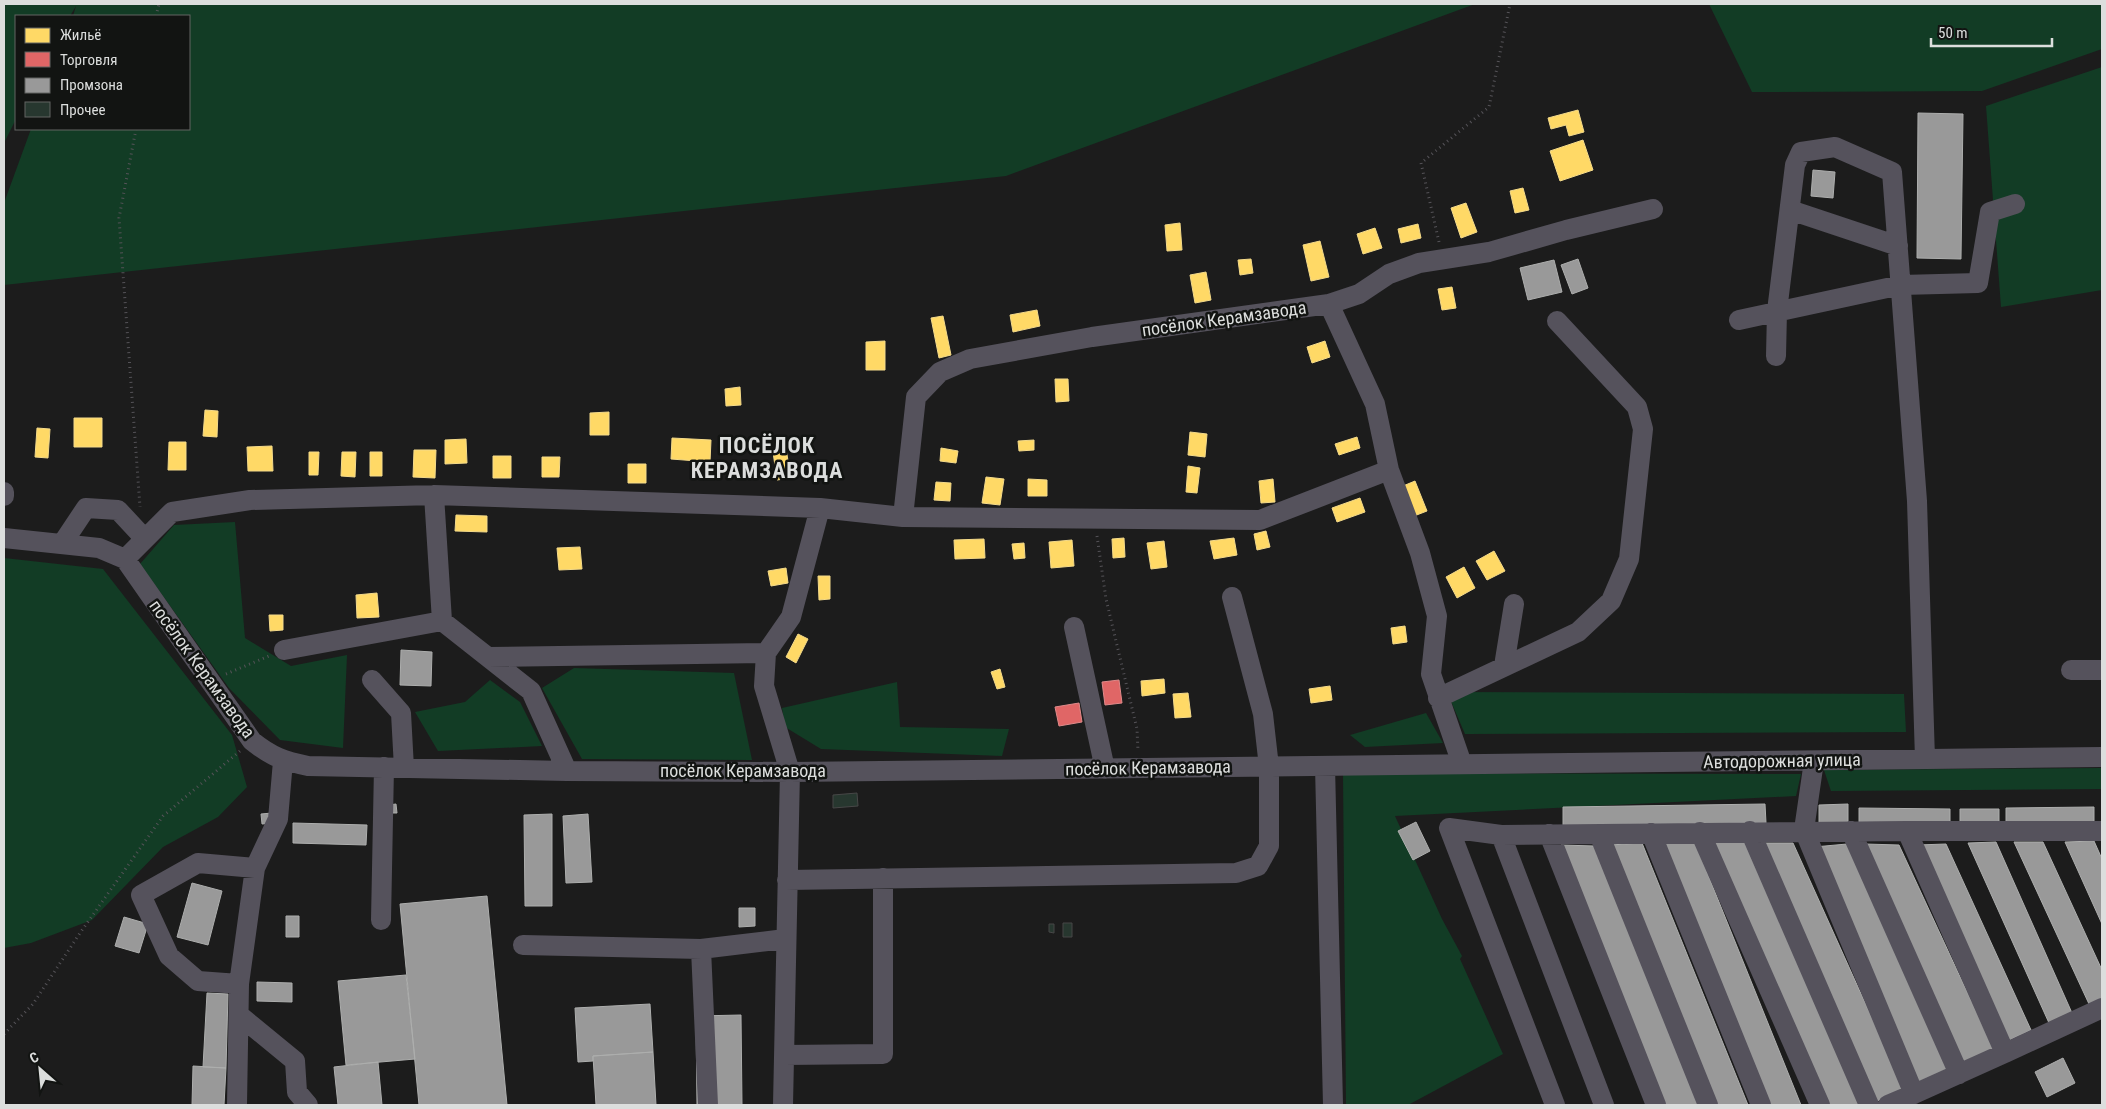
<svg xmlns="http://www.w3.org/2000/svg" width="2106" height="1109" font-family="'Roboto Condensed',sans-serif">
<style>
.green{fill:#123c25}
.homes{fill:#ffd966;stroke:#f4da8a}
.shops{fill:#e06666;stroke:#df8a8a}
.industry{fill:#999;stroke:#adaead}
.building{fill:#27372f;stroke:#474747}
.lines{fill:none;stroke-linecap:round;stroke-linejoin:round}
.path{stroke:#555358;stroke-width:3;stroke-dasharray:1 4;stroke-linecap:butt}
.minor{stroke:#55525c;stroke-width:20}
.labels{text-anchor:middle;stroke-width:5;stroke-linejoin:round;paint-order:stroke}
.street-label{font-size:18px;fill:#dcdedd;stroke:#121412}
.district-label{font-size:22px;font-weight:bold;letter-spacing:1px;fill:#dcdedd;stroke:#121412}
</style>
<rect width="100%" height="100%" fill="#1c1c1c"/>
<path class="green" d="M4 4H1475L1006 176 4 285V203L31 129H189V16H73L76 6 70 16H16V119L4 143Z
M1709 4H2102V49L1982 91 1752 92Z
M2102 67V290L2001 307 1986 106Z
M235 522 245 638 291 666 347 655 343 748 280 740 229 688 140 564 174 525Z
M4 558 103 569 232 735 247 787 218 817 163 847 92 920 31 943 4 948Z
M574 668 734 673 752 760 582 759 542 688Z
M490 680 520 702 542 746 438 751 415 712 465 702Z
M897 682 900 727 1009 729 1002 756 821 749 785 727 782 708Z
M1447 692 1904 694 1906 732 1465 734Z
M1426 713 1443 743 1365 747 1350 735Z
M2102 768V789L1831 791 1824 770Z
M1343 773 1801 774 1796 796 1395 816 1442 919 1462 956 1460 959 1503 1054 1408 1105H1346Z"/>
<path class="homes" d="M1578 110 1584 132 1569 136 1566 125 1551 129 1548 118Z
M1583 140 1593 170 1560 181 1550 151Z
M1523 188 1529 210 1515 213 1510 191Z
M1466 203 1477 232 1461 238 1451 208Z
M1180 223 1182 250 1167 251 1165 225Z
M1418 224 1421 238 1401 243 1398 229Z
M1375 228 1382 248 1363 254 1357 234Z
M1320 241 1329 277 1311 281 1303 245Z
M1251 259 1253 273 1240 275 1238 260Z
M1206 272 1211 300 1195 303 1190 275Z
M1452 287 1456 308 1442 310 1438 289Z
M1037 310 1040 326 1013 332 1010 315Z
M943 316 951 355 939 358 931 318Z
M885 341V370H866V342Z
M1325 341 1330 357 1312 363 1307 347Z
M1055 379H1068L1069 401 1056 402Z
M740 387 741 405 726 406 725 389Z
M205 410 218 411 217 437 203 436Z
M609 412V435H590V413Z
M74 418H102V447H74Z
M37 428 50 429 48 458 35 457Z
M1190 432 1207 434 1205 457 1188 455Z
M1357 437 1360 448 1339 455 1335 444Z
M672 438 711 440 710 462 671 459Z
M466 439 467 463 445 464V440Z
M1034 440V450L1019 451 1018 441Z
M169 442H186V470H168Z
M272 446 273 471H248L247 447Z
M941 448 958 451 956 463 940 461Z
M786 449 791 478 777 480 773 452Z
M414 450H436L435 478 413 477Z
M309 452H319L318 475H309Z
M342 452H356L355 477 341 476Z
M370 452H382V476H370Z
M493 456H511V478H493Z
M542 457H560L559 477H542Z
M628 464H646V483H628Z
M1188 466 1200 468 1197 493 1186 492Z
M986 477 1004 479 1000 505 982 503Z
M1028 479 1047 480V496H1028Z
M1273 479 1275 502 1261 503 1259 481Z
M1415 481 1427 511 1414 516 1403 486Z
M936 482 951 483 950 501 934 500Z
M1360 498 1365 512 1337 522 1332 508Z
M456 515 487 516V532L455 531Z
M1266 531 1270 547 1257 550 1254 534Z
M1124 538 1125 557 1113 558 1112 539Z
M1234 538 1237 555 1214 559 1210 541Z
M984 539 985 558 955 559 954 540Z
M1072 540 1074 566 1051 568 1049 542Z
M1164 541 1167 567 1151 569 1147 543Z
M1024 543 1025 558 1014 559 1012 544Z
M580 547 582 569 559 570 557 548Z
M1494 551 1505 571 1487 580 1476 561Z
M1464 567 1475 588 1457 598 1446 577Z
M786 568 788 583 771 586 768 571Z
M818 576H830V599L819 600Z
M377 593 379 617 357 618 356 595Z
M269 615H283V630L270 631Z
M1405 626 1407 642 1393 644 1391 628Z
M798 634 808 639 796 663 786 657Z
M1000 669 1005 687 997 689 991 672Z
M1164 679 1165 693 1142 696 1141 681Z
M1330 686 1332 700 1311 703 1309 689Z
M1188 693 1191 717 1175 718 1173 694Z"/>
<path class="shops" d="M1119 680 1122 703 1105 705 1102 682Z
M1079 703 1082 722 1059 726 1055 707Z"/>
<path class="industry" d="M1918 113 1963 114 1961 259 1917 258Z
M1813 170 1835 172 1833 198 1811 196Z
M1578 259 1588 288 1572 294 1561 265Z
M1554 260 1562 292 1528 300 1520 268Z
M401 650 432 652 431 686 400 685Z
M396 804 397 813H388V805Z
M1765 804 1766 823 1563 825V807Z
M1848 804V825L1819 826V805Z
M2094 807V823L2006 824V808Z
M1859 808 1950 809V824L1859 822Z
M1960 809H1999V825H1960Z
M272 813 274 823 262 824 261 814Z
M552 814V906H525L524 815Z
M588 814 592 882 566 883 563 816Z
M1416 822 1430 851 1413 860 1398 831Z
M293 823 367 825 366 845 293 843Z
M1694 840 1801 1105H1767L1663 842Z
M1708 841H1744L1860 1105H1827Z
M2094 841 2102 859V924L2065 842Z
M1996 842 2072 1013 2049 1023 1968 843Z
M2014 842H2043L2102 970V998L2089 1004Z
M1642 843 1748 1105H1714L1610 845Z
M1761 843H1793L1904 1089 1877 1101Z
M1847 844 1947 1069 1918 1082 1814 847Z
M1865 844 1899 845 1994 1050 1962 1063Z
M1946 844 2031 1030 2005 1042 1917 845Z
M1561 845 1595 846 1700 1105H1665Z
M192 883 222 891 208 945 177 937Z
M487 896 507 1105H419L400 904Z
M739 908H755V926L739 927Z
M286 916H299V937H286Z
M124 917 148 924 139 953 115 946Z
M406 975 415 1059 346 1065 338 981Z
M257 982 292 983V1002L257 1001Z
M207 993 228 994 226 1068 203 1067Z
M650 1004 653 1052 593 1056V1061L578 1062 575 1008Z
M741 1015 742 1105H697L696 1016Z
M653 1052 656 1105H596L593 1056Z
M2063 1058 2075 1083 2047 1097 2035 1072Z
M378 1062 382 1105H338L334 1067Z
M193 1066 226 1068 224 1105H192Z"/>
<path class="building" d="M857 793 858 806 833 808V795Z
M1063 923H1072V937H1063Z
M1049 924H1054V933L1049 932Z"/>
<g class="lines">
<path class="path" d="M156 16 159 4
M136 129 119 218 140 507
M1439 242 1421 163 1489 107 1510 4
M1097 536 1106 599 1137 729 1138 751
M226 674 269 656
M4 1034 33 1004 80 933 163 816 240 751"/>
<path class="minor" d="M1790 210 1898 246
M1329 304 1375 404 1389 470 1420 553 1437 616 1431 674 1462 764
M1739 320 1901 285 1978 283 1990 212 2015 204
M1776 356 1777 311 1795 165 1801 152 1835 147 1892 172 1917 501 1925 759
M4 492V496
M434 495 442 621 531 691 567 771
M903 517 916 397 940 372 970 359 1092 337 1329 304 1359 294 1389 274 1419 263 1489 252 1566 230 1653 209
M4 538 99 548 125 559 252 741C272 757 284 761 308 766L567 771 790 772 2102 757
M62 544 86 508 118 510 145 539
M125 559 172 512 250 500 434 495 820 508 903 517 1260 520 1389 470
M1074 627 1105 769
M284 650 442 621
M488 657 766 653
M1504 666 1514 604
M2071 670H2102
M372 680 401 713 404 768
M1438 698 1578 632 1611 601 1629 559 1643 429 1637 407 1557 321
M1814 761 1804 830 1914 1094 1888 1105
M1325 766 1333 1105
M1750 831 1869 1105
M1851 831 1959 1074
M1907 831H2102
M1700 832 1820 1105
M1651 833 1761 1105
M1549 834 1656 1105
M1599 834 1708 1105
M1501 835 1449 828 1555 1105
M787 880 1236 873 1258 866 1269 846V767L1263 714 1232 597
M381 920 384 767
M523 945 701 949 785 939
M701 949 708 1105
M239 984 198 981 169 956 141 895 198 863 255 868
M239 1015 295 1061 297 1092 308 1105
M2005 1053 2102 1008
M784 1055 883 1054V878
M237 1105 239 984 255 868 278 819 283 761
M783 1105 790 772 764 686 766 653 791 617 820 508
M1604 1105 1501 835 1907 831 2005 1053 1914 1094"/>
</g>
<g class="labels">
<g class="street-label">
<text transform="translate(1224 319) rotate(-8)" y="6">посёлок Керамзавода</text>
<text transform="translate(202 669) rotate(54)" y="6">посёлок Керамзавода</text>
<text transform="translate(1782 761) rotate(-1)" y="6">Автодорожная улица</text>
<text transform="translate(1148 768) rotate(-1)" y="6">посёлок Керамзавода</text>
<text x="743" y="777">посёлок Керамзавода</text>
</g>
<g class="district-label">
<text x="767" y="453">ПОСЁЛОК<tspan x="767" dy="25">КЕРАМЗАВОДА</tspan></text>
</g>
</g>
<rect width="2106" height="1109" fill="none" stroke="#dcdedd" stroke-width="10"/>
<rect x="15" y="15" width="175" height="115" fill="#121412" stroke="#636563"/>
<rect x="25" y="28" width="25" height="15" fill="#ffd966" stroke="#636563"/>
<text x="60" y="40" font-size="15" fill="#dcdedd">Жильё</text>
<rect x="25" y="52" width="25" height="15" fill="#e06666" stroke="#636563"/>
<text x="60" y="65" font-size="15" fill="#dcdedd">Торговля</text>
<rect x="25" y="78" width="25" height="15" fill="#999999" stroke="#636563"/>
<text x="60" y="90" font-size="15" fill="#dcdedd">Промзона</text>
<rect x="25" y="102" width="25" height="15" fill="#27372f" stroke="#636563"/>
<text x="60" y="115" font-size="15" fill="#dcdedd">Прочее</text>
<g transform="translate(40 1069) rotate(333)" stroke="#121412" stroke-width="4" paint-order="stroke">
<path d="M0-4L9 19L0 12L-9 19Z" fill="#dcdedd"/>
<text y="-8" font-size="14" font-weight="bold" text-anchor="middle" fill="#dcdedd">С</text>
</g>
<path d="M1931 38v8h121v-8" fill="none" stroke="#dcdedd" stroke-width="2.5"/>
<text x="1938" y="38" font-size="15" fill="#dcdedd" stroke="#121412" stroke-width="4" paint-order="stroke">50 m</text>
</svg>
